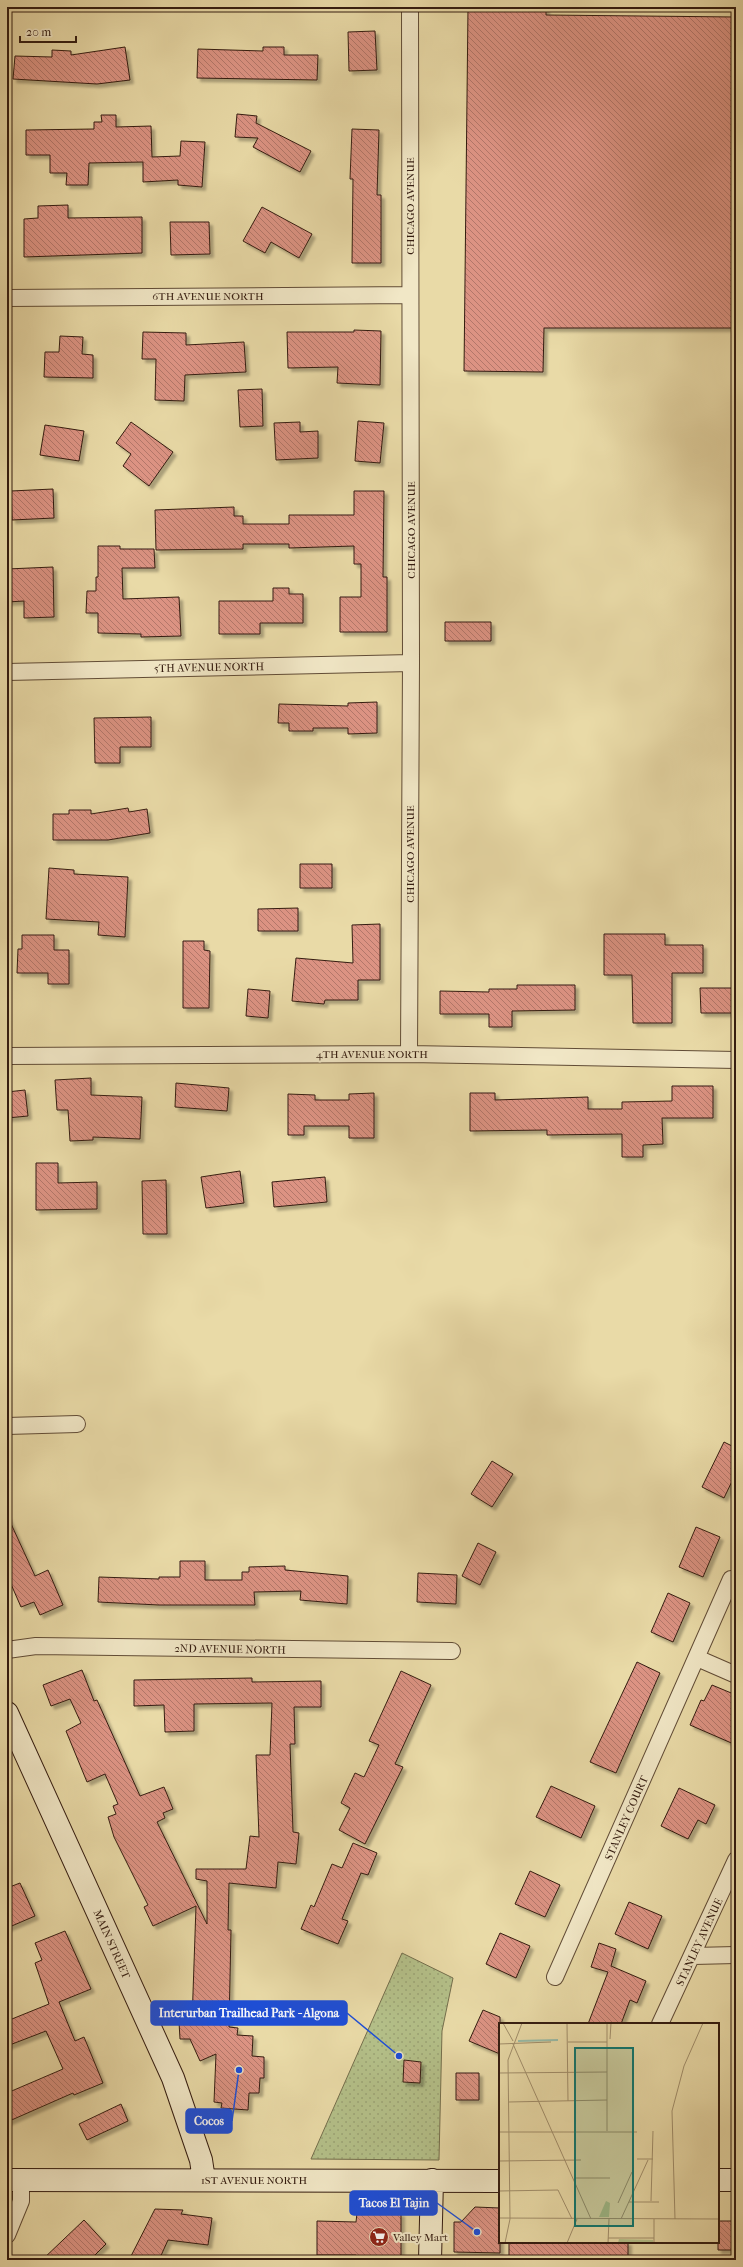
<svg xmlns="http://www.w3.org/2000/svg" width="743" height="2267" font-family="'IM FELL French Canon',serif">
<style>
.green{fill:url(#green-dots);stroke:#746e4c}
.building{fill:url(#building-back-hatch);stroke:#341c10;filter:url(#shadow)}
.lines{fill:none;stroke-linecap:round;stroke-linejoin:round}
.street-casing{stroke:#614c36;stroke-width:18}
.secondary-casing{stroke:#341c10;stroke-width:24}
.street{stroke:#f1e7c6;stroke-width:16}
.secondary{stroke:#f1e7c6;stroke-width:22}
.labels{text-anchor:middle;stroke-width:4;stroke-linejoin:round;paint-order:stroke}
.street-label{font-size:11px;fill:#341c10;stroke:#f1e7c6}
.poi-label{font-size:11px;fill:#341c10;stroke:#f1e7c6;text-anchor:start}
.inset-river{fill:none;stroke:#97bba8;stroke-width:2}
.inset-road{fill:none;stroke:#a18e6b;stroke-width:1}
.view{fill:#0f766e;fill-opacity:0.15;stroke:#0f766e;stroke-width:2}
.inset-edge{fill:none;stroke:#341c10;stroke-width:2}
.leader{fill:none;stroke:#1d4ed8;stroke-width:1.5}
.callout-dot{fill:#1d4ed8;stroke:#f1e7c6;stroke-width:1.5}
.callout{fill:#1d4ed8;stroke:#1d4ed8;stroke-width:1.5}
.callout-label{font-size:12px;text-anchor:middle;font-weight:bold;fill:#fff}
</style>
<defs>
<pattern id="green-dots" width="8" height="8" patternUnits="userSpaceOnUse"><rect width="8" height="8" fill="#b4c089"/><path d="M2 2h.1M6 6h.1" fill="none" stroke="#9ba475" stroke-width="1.8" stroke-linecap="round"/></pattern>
<pattern id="building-back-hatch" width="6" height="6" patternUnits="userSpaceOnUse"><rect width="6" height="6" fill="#dc9383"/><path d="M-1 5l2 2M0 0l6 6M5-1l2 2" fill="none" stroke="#b3776a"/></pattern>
<filter id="shadow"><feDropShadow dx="3.5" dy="3.5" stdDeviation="1" flood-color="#0004"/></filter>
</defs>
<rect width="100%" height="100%" fill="#e9daa7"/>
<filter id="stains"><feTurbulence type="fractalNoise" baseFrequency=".005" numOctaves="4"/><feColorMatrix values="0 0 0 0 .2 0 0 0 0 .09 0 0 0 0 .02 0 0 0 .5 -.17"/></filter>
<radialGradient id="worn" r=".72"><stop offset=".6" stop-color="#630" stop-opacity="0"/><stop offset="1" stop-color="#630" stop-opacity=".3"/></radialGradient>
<path class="green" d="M402 1953 453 1978 442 2031 439 2160 311 2159Z"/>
<path class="building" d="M468 7H546V15L736 17V328H544L543 372 464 371Z
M375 31 377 70 349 71 348 32Z
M125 47 130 80 97 84 13 79 15 56 52 57V50L71 51V55Z
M263 47H284V55H318L317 80 197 78 198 49 263 51Z
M237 114 257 116 256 123 311 151 300 172 253 147 258 138 235 137Z
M101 115H116V127L151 126 152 157 180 156 181 141 205 142 202 187 178 185V180L143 182V162L89 163 88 185H66L67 173H50V155H26V130L94 129V122H102Z
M352 129 379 130 377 195H381V263H352L353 179H350Z
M68 205V218L142 217V253L24 257V219L38 218V206Z
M262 207 312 234 299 258 271 242 265 253 243 241Z
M170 222H209L210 254 171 255Z
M354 330 381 331 380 385 337 383 338 367 288 368 287 332H354Z
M143 332 186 333V345L244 342 246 372 185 375 184 401 155 400 156 359H142Z
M60 336 83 337 82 354 93 355V378L44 377 45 352H59Z
M262 389 263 426 240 427 238 390Z
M358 421 384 423 380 463 355 461Z
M131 422 173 452 149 486 123 466 131 454 116 443Z
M300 422V432L318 431V458L276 460 274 423Z
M45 425 84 431 79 461 40 455Z
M53 489 54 518 12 520 11 491Z
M354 491H384L383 577H387V632H340V597H361V564H354V546L289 548V544H243V549L156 550 155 510 234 507V516H243V524H289V515H354Z
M98 546H120V549H154L155 568H122L123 599 179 597 181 636 141 637V634L98 633V613H86L87 591H96V577H98Z
M53 567 54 617 24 618V601L7 602V569Z
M273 588H289V594H303V623H260V634H219V601H273Z
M445 622H491V641H445Z
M377 702V733L348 734V728H313V731H289V723H278L279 704 348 706V703Z
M151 717V747H120V763H95L94 718Z
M128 808 129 812 147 809 150 833 108 840H53V814H69V810H91V814Z
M300 864H332V888H300Z
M49 868 74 870V874L128 877 125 937 98 935 99 922 46 919Z
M298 908V931H258V909Z
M380 924V980H358V1000H325L324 1004 292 1001 296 958 353 963 352 925Z
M604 934H665V945H703V973H672V1023H633L632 975H604Z
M22 935H54V950H69V984H48V973H17L18 949H22Z
M183 941H204V950L210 951 209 1008H183Z
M517 985H575V1010L512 1011V1027H489V1014H440V991L489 992V989H517Z
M700 988H736V1013H701Z
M248 989 270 991 268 1018 246 1016Z
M91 1078V1095L142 1097 140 1139 93 1137V1140L70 1141 68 1110H57L55 1080Z
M176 1083 229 1088 227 1111 175 1107Z
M672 1086H713V1118H662L663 1144 643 1145V1157H622V1134L547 1135V1130L470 1131V1093H495V1100L588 1097V1109H622V1102L672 1101Z
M25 1090 28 1116 7 1118V1092Z
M374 1093V1138H349V1126H304V1135H288V1094L315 1095V1100H349V1094Z
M36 1163H58V1183L97 1182V1209L36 1210Z
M240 1171 244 1203 206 1208 201 1177Z
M325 1177 327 1202 274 1207 272 1182Z
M166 1180 167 1234H143L142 1181Z
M724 1442 736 1448V1473L724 1498 702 1487Z
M492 1461 513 1474 492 1507 471 1494Z
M7 1515 35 1576 48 1570 63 1605 40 1615 34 1602 21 1607 7 1575Z
M696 1527 720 1537 703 1577 679 1567Z
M478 1543 496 1552 480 1585 462 1576Z
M180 1561H205V1580H242V1572H249V1567L285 1566V1570L348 1576 347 1604 300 1600 301 1591 254 1592 255 1605H159L98 1602 99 1577 159 1579V1577H180Z
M418 1573 457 1575 456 1604 417 1602Z
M668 1593 690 1603 673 1642 651 1632Z
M637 1662 660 1673 616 1773 590 1762Z
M82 1670 94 1701 97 1700 140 1796 164 1787 173 1809 163 1813 165 1818 157 1822 207 1924V1881L196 1879V1869H246L250 1836 259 1837 256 1755H270L272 1703 194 1704V1731L165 1732 164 1705 134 1706V1680L252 1678V1682L321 1681V1707H294L295 1744H290L293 1832 299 1833 296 1864 278 1862 276 1888 229 1883 228 1930H231L229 2027 238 2028 237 2035 253 2036 252 2056 264 2057V2078H260L259 2093H249L248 2110 221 2108 222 2103 214 2102 216 2054 200 2061 190 2039H180L179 2022H192L196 1906 153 1926 144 1907 148 1905 114 1837 108 1817 116 1814 113 1806 118 1804 105 1774 87 1782 66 1731 81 1723 70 1699 51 1706 43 1685Z
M401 1671 431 1685 395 1764 403 1767 365 1844 339 1830 350 1808 341 1803 355 1773 364 1777 379 1745 369 1741Z
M712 1685 736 1695V1745L690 1725 701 1700 704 1701Z
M551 1786 595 1806 581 1838 536 1817Z
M679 1788 715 1805 706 1824 698 1820 688 1839 661 1826Z
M353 1843 377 1853 368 1875 361 1873 342 1919 348 1921 338 1944 301 1929 311 1905 314 1907 332 1864 342 1868Z
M530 1871 560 1885 545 1917 515 1904Z
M20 1883 35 1916 7 1928V1888Z
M629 1902 662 1916 648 1949 615 1934Z
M65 1931 91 1989 59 2002 75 2041 84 2037 103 2083 74 2095 73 2093 7 2122V2093L63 2069 46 2031 7 2046V2021L49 2004 35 1963 42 1960 35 1943Z
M500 1933 530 1946 516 1978 486 1964Z
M599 1943 616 1949 611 1966 646 1981 637 2003 630 2000 621 2024H588L608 1972 591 1967Z
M483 2010 500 2017V2054L469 2041Z
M404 2060 421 2062 420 2083 403 2082Z
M456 2073H479V2100H456Z
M121 2104 128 2121 87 2140 79 2124Z
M475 2207 500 2208V2253L454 2252V2222H461Z
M155 2209 183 2210 181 2214 212 2218 208 2245 168 2240 159 2260H129Z
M357 2213H401V2260H356V2255H317V2221L356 2222Z
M84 2220 106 2244 90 2260H42Z
M718 2221H736V2250H718Z
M509 2242H628V2260H509Z"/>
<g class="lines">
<defs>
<path id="street" d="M7 298 410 295
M7 672 411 663
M409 1054 411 663 410 7
M7 1056 409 1054 736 1060
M7 1426 77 1424
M7 1650 36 1646 452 1651
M697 1658 736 1675
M693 1956 736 1955
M555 1977 731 1579
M660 2024 736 1860
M7 2235 21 2201V2180"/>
<path id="secondary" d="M7 1713 173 2078 201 2160 204 2180
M7 2180 500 2181
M718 2180H736
M430 2260 432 2180"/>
</defs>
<use href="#street" class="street-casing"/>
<use href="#secondary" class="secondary-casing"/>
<use href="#street" class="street"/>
<use href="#secondary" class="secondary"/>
</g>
<defs>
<symbol id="supermarket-disc" viewBox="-11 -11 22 22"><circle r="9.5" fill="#8f2418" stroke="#f1e7c6"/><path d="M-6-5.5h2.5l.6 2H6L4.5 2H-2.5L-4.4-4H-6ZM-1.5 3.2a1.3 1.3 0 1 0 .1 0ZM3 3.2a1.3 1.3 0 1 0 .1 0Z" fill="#fff"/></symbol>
</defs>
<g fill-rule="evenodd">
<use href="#supermarket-disc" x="368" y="2226" width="22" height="22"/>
</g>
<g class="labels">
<g class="street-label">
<text transform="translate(410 206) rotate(-90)" y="4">CHICAGO AVENUE</text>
<text x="208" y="300">6TH AVENUE NORTH</text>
<text transform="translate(411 530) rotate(-90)" y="4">CHICAGO AVENUE</text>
<text transform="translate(209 667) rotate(-1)" y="4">5TH AVENUE NORTH</text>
<text transform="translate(410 854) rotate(-90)" y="4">CHICAGO AVENUE</text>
<text x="372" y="1058">4TH AVENUE NORTH</text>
<text transform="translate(230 1649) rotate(1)" y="4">2ND AVENUE NORTH</text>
<text transform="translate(626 1818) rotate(-66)" y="4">STANLEY COURT</text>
<text transform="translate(699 1942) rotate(-65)" y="4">STANLEY AVENUE</text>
<text transform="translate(112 1944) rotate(66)" y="4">MAIN STREET</text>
<text x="254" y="2184">1ST AVENUE NORTH</text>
</g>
<g class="poi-label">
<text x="393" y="2241">Valley Mart</text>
</g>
</g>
<g transform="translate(499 2023)">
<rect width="220" height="220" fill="#e9daa7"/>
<path d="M107 178 111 180 110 194H100ZM120 216 154 217V220H119Z" fill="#b4c089"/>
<path class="inset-river" d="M19 18 59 17"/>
<path class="inset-road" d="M4 0 14 18M68 0 69 78M111 16 112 0M69 19H108M0 21 52 19M14 21 92 196M0 50 108 49M9 79 108 77M108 108V0M0 109H138M138 136H154M0 138 82 137M75 155H111M0 168 59 167 73 196M152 178 154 108M130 179H160M119 180 133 149M0 195 220 196M122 196 149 137M176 196 173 88 185 43 204 0M109 215H155M6 220 11 196 9 37 23 0M68 220 78 196M109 220 110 196M155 220V196"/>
<path class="view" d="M76 25H134V203H76Z"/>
<rect width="220" height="220" class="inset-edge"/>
</g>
<path class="leader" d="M399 2056L347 2013M239 2070L232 2121M477 2232L437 2203"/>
<g class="callout-dot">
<circle cx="399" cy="2056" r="4"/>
<circle cx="239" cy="2070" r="4"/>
<circle cx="477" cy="2232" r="4"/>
</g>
<g class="callout">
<rect x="151" y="2001" width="196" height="24" rx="4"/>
<rect x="186" y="2109" width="46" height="24" rx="4"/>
<rect x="350" y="2191" width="87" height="24" rx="4"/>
</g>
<g class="callout-label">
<text x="249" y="2017">Interurban Trailhead Park - Algona</text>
<text x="209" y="2125">Cocos</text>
<text x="394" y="2207">Tacos El Tajin</text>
</g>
<rect width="743" height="2267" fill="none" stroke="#e9daa7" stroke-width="24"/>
<rect x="8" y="8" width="727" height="2251" fill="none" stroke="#341c10" stroke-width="2"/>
<rect x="12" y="12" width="719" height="2243" fill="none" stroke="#341c10"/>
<path d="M20 36v6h56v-6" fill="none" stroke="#341c10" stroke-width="2"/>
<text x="26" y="36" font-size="12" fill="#341c10" stroke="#f1e7c6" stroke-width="3" paint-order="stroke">20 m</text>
<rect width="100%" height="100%" filter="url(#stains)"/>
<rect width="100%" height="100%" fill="url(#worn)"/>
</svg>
